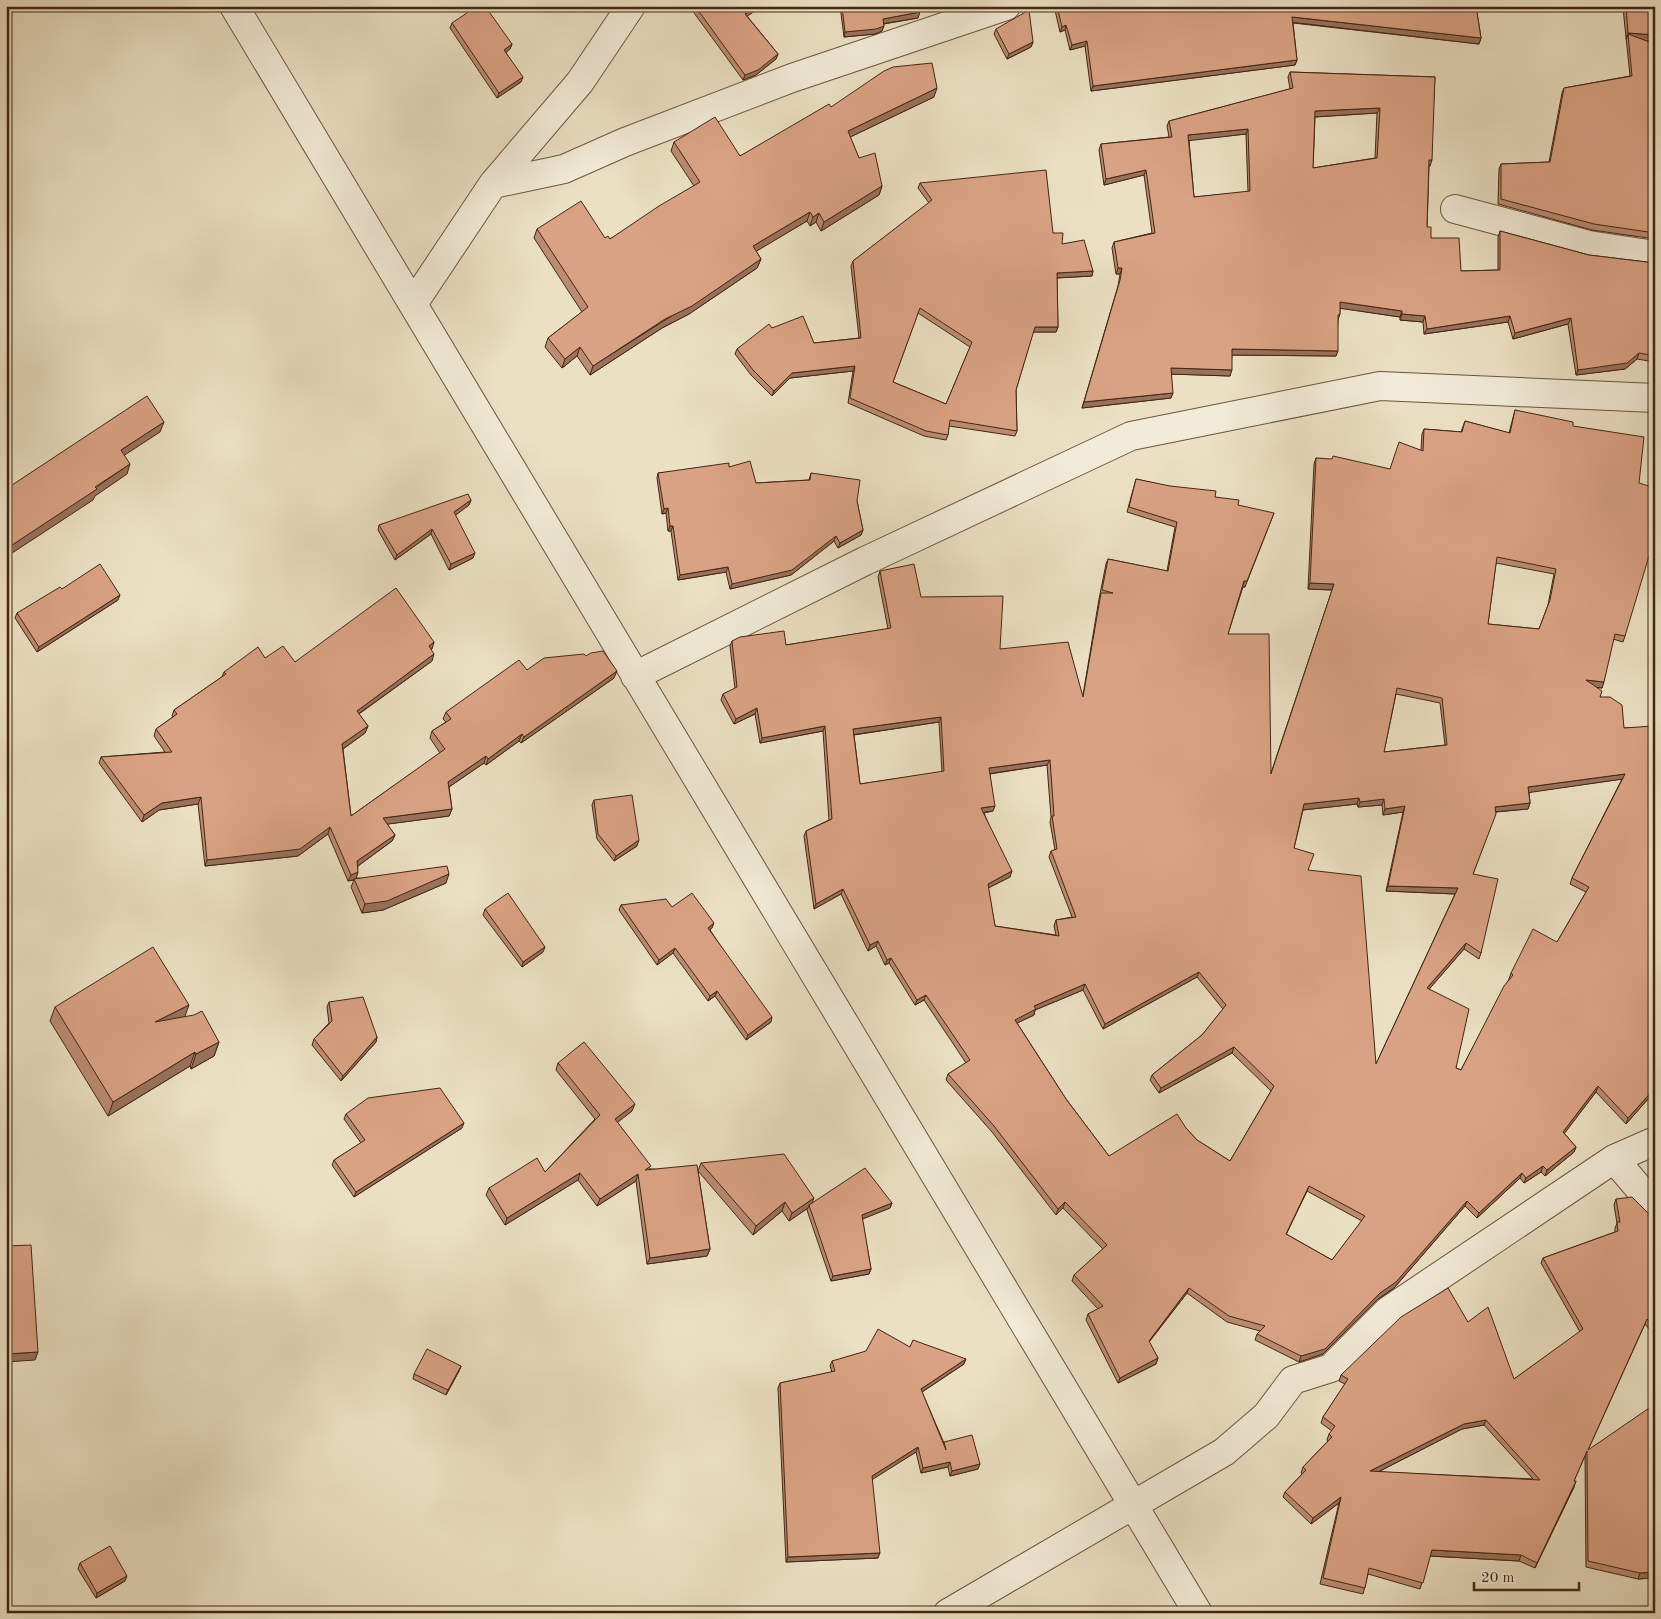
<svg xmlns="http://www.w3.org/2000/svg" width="1661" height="1619" font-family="'Old Standard TT',serif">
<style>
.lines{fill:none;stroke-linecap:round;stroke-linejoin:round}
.minor-casing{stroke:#6d543f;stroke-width:30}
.minor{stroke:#f2ebd8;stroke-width:28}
.wall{fill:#bb8b72;stroke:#432613;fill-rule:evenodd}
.shaded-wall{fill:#99715c;stroke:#432613}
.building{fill:#daa284;stroke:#432613;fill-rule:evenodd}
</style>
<rect width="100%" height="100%" fill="#ebe0c3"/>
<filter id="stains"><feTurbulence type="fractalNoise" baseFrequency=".004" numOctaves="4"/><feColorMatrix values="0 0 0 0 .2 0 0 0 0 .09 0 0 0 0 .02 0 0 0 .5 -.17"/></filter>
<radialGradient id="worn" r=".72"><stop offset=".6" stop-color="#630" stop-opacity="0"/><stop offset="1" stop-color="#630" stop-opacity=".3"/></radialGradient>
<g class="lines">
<defs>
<path id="minor" d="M234 6 1198 1613
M493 184 564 169 625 142 792 78 1006 6
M1455 209 1589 245 1655 255
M413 304 493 184 580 82 631 6
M635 676 865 561 1131 436 1380 386 1655 398
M1614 1159 1655 1207
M948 1613 1224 1452 1266 1416 1293 1380 1331 1368 1389 1310 1614 1159 1655 1141"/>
</defs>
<use href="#minor" class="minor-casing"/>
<use href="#minor" class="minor"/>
</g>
<path class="wall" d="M689 6H762L747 16 778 54 776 59 756 75 743 80Z
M840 6H919L918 18 884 24 882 31 875 34 844 37Z
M1054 6H1476L1481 38 1479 44 1293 23 1297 60 1295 65 1091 91 1085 46 1070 50 1065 30 1060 32Z
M1593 6H1655V41H1645L1655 44V239L1592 230 1498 204 1499 169 1501 164 1549 162 1562 93 1564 88 1630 76 1623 8 1593 11Z
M452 23 512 44 510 49 506 52 521 82 497 98 450 28Z
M996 29 1033 42 1031 47 1007 59 994 34Z
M1290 72 1435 77 1430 166H1429L1427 227 1431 238 1461 271 1498 270V237L1500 231 1589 255 1655 263V362L1637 359 1625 369 1576 375 1568 324 1513 339 1508 322 1424 334 1423 322 1400 320V317L1340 308V314L1338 320 1336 356 1232 355 1230 376 1171 374V398L1082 408 1118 286 1120 274H1116L1112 248 1114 242 1152 233 1144 175 1104 185 1099 150 1101 144 1169 137 1167 126 1169 121 1290 89 1288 77ZM1377 113 1375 158 1313 168 1315 117ZM1246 134 1248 192 1194 197 1189 140Z
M934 97 850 137 859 158 882 186 879 195 821 231 816 222 810 226 807 221 756 251 761 259 757 268 689 314 662 328 590 375 577 356 562 368 545 347 548 338 582 312 534 238 537 229 605 238 610 239 694 186 671 151 674 142 740 156 831 107Z
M920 183 1053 233 1062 244 1093 271 1092 276 1057 278 1058 327 1056 332H1033L1016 390 1017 431 1015 436 949 426 948 435 946 440 924 436 848 403 853 371 790 378 772 396 751 375 735 354 737 349 772 328 814 343 859 338 851 266 853 261 929 203 918 188ZM918 313 970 347 946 404 893 382Z
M1515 410 1573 426 1639 483 1625 636 1623 642 1613 639 1602 688 1596 687 1600 697 1624 728 1655 727V1091L1626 1124 1596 1092 1564 1133 1576 1147 1574 1152 1545 1176 1541 1172 1524 1183 1520 1178 1477 1218 1465 1206 1394 1288 1378 1299 1323 1354 1299 1362 1255 1340 1257 1334 1260 1331 1227 1322 1187 1293 1149 1342 1158 1358 1156 1364 1118 1383 1086 1320 1088 1314 1098 1309 1072 1281 1074 1275 1103 1249 1063 1208 1056 1215 992 1132 946 1080 948 1074 966 1063 924 1000 915 1005 889 963 885 965 876 946 868 951 841 894 814 909 804 836 806 831 829 820 823 731 760 743 755 714 734 724 721 700 723 694 735 689 730 646 732 641 786 645 888 629 878 577 880 571 1000 649 1083 695 1099 599 1106 564 1108 559 1167 571 1175 527 1127 512 1136 479 1215 497 1238 505 1245 587H1243L1228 634 1271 773 1332 590 1308 589 1314 464 1316 458 1390 469 1421 450 1422 434 1424 429 1461 432 1465 421 1509 433ZM1496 563 1554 574 1548 605 1539 629 1488 624ZM1396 694 1440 703 1445 745 1384 752ZM939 722 942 772 860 784 854 735ZM1047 765 1051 817 1050 822 1055 850 1051 851 1049 857 1072 917 1056 920 1054 926 1056 935 995 926 988 888 1010 877 984 813 993 811 990 774ZM1622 779 1572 878 1570 884 1586 892 1557 942 1511 973 1509 979 1461 1070 1456 1068 1429 989 1464 949 1479 959 1481 953 1473 874 1496 812 1528 809 1530 803 1529 792ZM1357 804 1358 807 1382 805 1383 815 1403 812 1386 891 1455 894 1376 1064 1308 870 1294 848 1303 810ZM1197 977 1223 1009 1202 1035 1152 1075 1150 1080 1159 1093 1232 1053 1271 1091 1230 1161 1197 1140 1186 1128 1109 1156 1066 1099 1017 1023 1034 1015 1035 1010 1083 990 1103 1029ZM1307 1191 1362 1221 1332 1260 1286 1234Z
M729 467 756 483 809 480 811 473 857 501 863 530 861 535 838 548 834 541 791 575 730 589 726 572 678 580 671 531H668L666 513 662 514 657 478 658 473Z
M471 500 469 505 455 515 473 558 449 570 431 534 395 560 378 530 379 525Z
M118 600 37 652 15 618 17 613Z
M434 642 431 650 432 661 359 714 368 726 365 733 343 749 351 816 440 753 430 738 432 731 446 722 443 719 446 712 527 670 586 656 614 678 521 743 519 741 486 765 484 763 449 787 452 809 449 816 387 824 395 835 392 841 358 866 356 878 446 883 383 910 362 913 351 887 354 880 348 881 328 834 298 856 205 866 198 804 159 810 142 822 99 763 101 757 165 752 154 736 156 729 173 717 172 716 174 710 222 677 224 672 265 658 295 662Z
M594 800 637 846 614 861 597 839 592 805Z
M621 905 672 907 712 928 710 930 771 1022 746 1040 715 996 708 1001 673 953 657 965 619 910Z
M485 909 543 952 522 967 483 915Z
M329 1002 377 1037 376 1042 341 1081 312 1045 314 1039 329 1023 327 1007Z
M55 1007 184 1017 219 1042 214 1056 191 1069 190 1066 108 1116 50 1021Z
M558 1063 632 1111 617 1122 650 1169 698 1171 701 1163 812 1203H892L890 1208 862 1219 871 1269 869 1274 831 1281 807 1210 808 1208 789 1221 782 1211 753 1235 698 1171 710 1249 707 1256 647 1264 636 1181 597 1206 578 1180 505 1225 486 1195 489 1188 545 1172 595 1119 556 1070Z
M346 1114 462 1128 354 1197 332 1165 334 1160 361 1143 344 1119Z
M1616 1199 1651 1216H1655V1336L1645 1324 1588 1450 1652 1449V1578L1638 1579 1586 1567 1585 1456 1574 1481V1487L1535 1568 1519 1561 1430 1556 1420 1589 1368 1574 1363 1594 1320 1584 1339 1503 1311 1524 1283 1497 1285 1492 1302 1474 1301 1473 1303 1467 1328 1441 1327 1440 1329 1434 1332 1431 1321 1423 1323 1417 1345 1384 1339 1381 1341 1375 1468 1322 1514 1379 1580 1332 1541 1263 1543 1258 1615 1232V1228L1617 1223 1614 1205ZM1484 1425 1533 1479 1378 1472 1462 1429Z
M910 1347 964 1364 922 1392 944 1443V1442L978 1469 950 1476 948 1467 921 1473 916 1452 872 1479 878 1558 786 1562 778 1388 780 1383 832 1372 830 1366 832 1361Z
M461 1366 459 1371 446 1395 413 1379 414 1374Z
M80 1563 125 1581 96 1598 78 1569Z"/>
<path class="shaded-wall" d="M756 6H762L743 19 745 14Z
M1595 6H1623V8L1593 11Z
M920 12 918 18 881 24 883 19Z
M1292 17 1481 38 1479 44 1290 22Z
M1066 25 1065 30 1060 32 1062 27Z
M884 26 882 31 875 34 844 37 845 32Z
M1628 33 1655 35V41L1629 40 1628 34 1626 39Z
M1087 41 1085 46 1070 50 1072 45Z
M1033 42 1031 47 1007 59 1009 54Z
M512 44 510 49 503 55 504 50Z
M778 54 776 59 756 75 743 80 745 75Z
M1297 60 1295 65 1091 91 1093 86Z
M523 77 521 82 497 98 499 93Z
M937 88 934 97 844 140 848 131Z
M1380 108 1377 113 1313 117 1315 111Z
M1248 129 1246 134 1186 141 1188 135Z
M1429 160H1432L1430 166 1427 165Z
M1146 170 1144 175 1104 185 1106 179Z
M882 186 879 195 821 231 824 222Z
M810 212 807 221 750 255 753 246Z
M819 213 816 222 810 226 813 217Z
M761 259 757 268 689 314 662 328 590 375 593 366Z
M1118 268H1122L1120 274H1116Z
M1093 271 1092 276 1055 278 1057 273Z
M1340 302 1402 311 1400 317 1338 308Z
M1402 314 1425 316 1423 322 1400 320Z
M1510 316 1508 322 1424 334 1427 329Z
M1571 318 1568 324 1513 339 1515 333Z
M1035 327H1058L1056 332H1033Z
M580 347 577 356 562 368 565 359Z
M1232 349 1338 351 1336 356 1230 355Z
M1639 353 1637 359 1625 369 1576 375 1578 370Z
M855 366 853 371 790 378 772 396 774 391 792 373Z
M1171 368 1232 370 1230 376 1169 374Z
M1173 393 1171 398 1082 408 1084 402Z
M164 422 160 432 117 460 121 450Z
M130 464 127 474 95 496 93 500 6 557V549Z
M471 500 469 505 452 518 454 512Z
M668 508 666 513 662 514 664 509Z
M1274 513 1245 587H1242Z
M670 526H673L671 531H668Z
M432 529 431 534 395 560 397 555Z
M863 530 861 535 838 548 840 543Z
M836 536 834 541 791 575 730 589 732 584Z
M475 553 473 558 449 570 451 564Z
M728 567 726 572 678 580 680 575Z
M1310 583 1334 584 1332 590 1308 589Z
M120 595 118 600 37 652 39 647Z
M434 642 432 649 426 653 429 646Z
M434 654 432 661 354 717 357 711Z
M617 671 614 678 521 743 524 737Z
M1586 680 1604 682 1602 688 1584 686Z
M757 708 755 714 734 724 736 719Z
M941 717 939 722 851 735 853 729Z
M368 726 365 733 340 751 342 744Z
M825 726 823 731 760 743 762 738Z
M522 734 519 741 486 765 488 759Z
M486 756 484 763 446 789 448 782Z
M1050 760 1047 765 987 774 989 768Z
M1625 774 1623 779 1526 793 1528 787Z
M201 797 198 804 159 810 142 822 144 815 162 803Z
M1359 798 1357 804 1302 810 1304 804Z
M1384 799 1382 805 1358 807 1360 802Z
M1530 803 1528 809 1493 812 1495 807Z
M995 806 993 811 979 813 981 808Z
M1405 806 1403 812 1383 815 1385 809Z
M452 809 449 816 381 825 383 818Z
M330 827 328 834 298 856 205 866 207 860Z
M395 835 392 841 355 868 357 861Z
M639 840 637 846 614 861 616 856Z
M1012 871 1010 877 986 889 988 884Z
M358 872 356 879 348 881 351 875Z
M449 874 446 883 383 910 362 913 365 904Z
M1388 886 1458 888 1456 894 1386 891Z
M843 889 841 894 814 909 816 904Z
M714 923 712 928 706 933 708 928Z
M878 941 876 946 868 951 870 945Z
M1466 943 1464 949 1425 994 1427 988Z
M545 947 543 952 522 967 523 962Z
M675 948 673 953 657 965 659 960Z
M891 958 889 963 885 965 887 960Z
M1199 972 1197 977 1103 1029 1105 1024Z
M1085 984 1083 990 1035 1010 1034 1015 1013 1025 1015 1020 1034 1006Z
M717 991 715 996 708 1001 710 996Z
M926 995 924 1000 915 1005 917 1000Z
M189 1005 184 1019 155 1022Z
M772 1017 771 1022 746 1040 748 1035Z
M377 1037 376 1042 341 1081 343 1076Z
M219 1042 214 1056 191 1069 196 1054Z
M1234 1047 1232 1053 1159 1093 1161 1088Z
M195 1052 190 1066 108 1116 113 1102Z
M1598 1086 1596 1092 1561 1138 1563 1132Z
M1655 1088V1091L1626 1124 1628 1118Z
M635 1104 632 1111 613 1126 615 1119Z
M464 1123 462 1128 354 1197 356 1192Z
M1576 1147 1574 1152 1545 1176 1547 1170Z
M1543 1166 1541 1172 1524 1183 1526 1178Z
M580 1173 578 1180 505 1225 507 1218Z
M1522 1173 1520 1178 1477 1218 1479 1213Z
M638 1174 636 1181 597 1206 600 1199Z
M1309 1186 1307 1191 1284 1239 1286 1234Z
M814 1198 811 1206 809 1205 808 1208 789 1221 792 1213Z
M1467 1201 1465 1206 1394 1288 1378 1299 1323 1354 1299 1362 1301 1356Z
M785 1202 782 1211 753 1235 756 1226Z
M1065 1202 1063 1208 1056 1215 1058 1209Z
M892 1203 890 1208 860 1220 862 1215Z
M710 1249 707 1256 647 1264 650 1258Z
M871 1269 869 1274 831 1281 833 1276Z
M1189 1288 1187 1293 1146 1346 1149 1341Z
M38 1352 35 1360 6 1362V1354Z
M1158 1358 1156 1364 1118 1383 1120 1378Z
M966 1359 964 1364 919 1394 921 1389Z
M461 1366 459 1371 446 1395 448 1390Z
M1486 1420 1484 1425 1462 1429 1368 1477 1370 1471 1464 1424Z
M1655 1443V1449L1649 1450 1651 1444Z
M918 1447 916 1452 870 1481 872 1476Z
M950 1462 948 1467 921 1473 923 1468Z
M980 1464 978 1469 950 1476 952 1471Z
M1576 1481 1574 1487 1535 1568 1537 1563Z
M1341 1497 1339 1503 1311 1524 1313 1518Z
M1432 1550 1521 1555 1519 1561 1430 1556Z
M880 1553 878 1558 786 1562 788 1557Z
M1654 1572 1652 1578 1638 1579 1640 1573Z
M127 1576 125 1581 96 1598 97 1593Z"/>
<path class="building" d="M477 6H485L512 44 504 50 523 77 499 93 452 23Z
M695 6H756L745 14 778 54 758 70 745 75Z
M842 6H919L920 12 883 19 884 26 876 29 845 32Z
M1057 6H1476L1481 38 1292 17 1297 60 1093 86 1087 41 1072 45 1066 25 1062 27Z
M1626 6H1655V35L1628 33Z
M1029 10 1033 42 1009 54 996 29Z
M1628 34 1655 44V233L1594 224 1501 199V164L1550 162 1564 88 1632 76Z
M932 63 937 88 848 131 859 158 875 153 882 186 824 222 819 213 813 217 810 212 753 246 761 259 692 306 665 319 593 366 580 347 565 359 548 338 588 307 537 229 581 201 605 238 608 236 610 239 659 206 700 182 674 142 715 117 740 156 829 104 831 107 884 71 893 67Z
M1290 72 1435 77 1432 160H1429L1427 227H1431V238H1459L1461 271 1500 270V231L1589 255 1655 263V356L1639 353 1627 363 1578 370 1571 318 1515 333 1510 316 1427 329 1425 316 1402 314V311L1340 302V314L1338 315V351L1232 349V370L1171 368 1173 393 1084 402 1120 280 1122 268H1118L1114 242 1155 233 1146 170 1106 179 1101 144 1172 137 1169 121 1293 88ZM1380 108 1377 158 1313 168 1315 111ZM1248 129 1250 191 1194 197 1188 135Z
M1046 170 1053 233H1063L1062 244 1084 240 1093 271 1057 273 1058 327H1035L1016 390 1017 431 950 420 948 435 926 431 850 398 855 366 792 373 774 391 753 370 737 349 769 324 772 328 803 316 814 343 861 338 853 261 932 200 920 183ZM920 308 972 342 946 404 893 382Z
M147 396 164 422 121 450 130 464 95 487 97 489 6 549V489Z
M1515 410 1573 422V426L1644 437 1639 483 1655 488V536L1625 636 1615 634 1604 682 1586 680 1602 691 1600 697H1610L1622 705 1624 728 1653 726 1655 727V1088L1628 1118 1598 1086 1563 1132 1576 1147 1547 1170 1543 1166 1526 1178 1522 1173 1479 1213 1467 1201 1396 1282 1380 1293 1325 1349 1301 1356 1257 1334 1265 1326 1229 1316 1189 1288 1149 1341 1158 1358 1120 1378 1088 1314 1103 1306 1074 1275 1107 1245 1065 1202 1058 1209 994 1126 948 1074 970 1060 926 995 917 1000 891 958 887 960 878 941 870 945 843 889 816 904 806 831 832 819 825 726 762 738 757 708 736 719 723 694 737 687 732 641 740 637 784 631 786 645 891 628 880 571 914 564 921 597 1003 596 1000 649 1068 642 1083 697 1101 593H1113L1102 590 1108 559 1168 571 1177 522 1129 507 1136 479 1170 486 1216 491 1215 497 1239 500 1238 505 1274 513 1247 581H1244L1228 634H1269L1271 774 1334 584 1310 583 1316 458 1332 459 1333 456 1390 469 1399 442 1423 451 1424 429 1462 432 1465 421 1510 433ZM1497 557 1556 569 1550 600 1539 629 1488 624ZM1397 688 1442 698 1447 745 1384 752ZM941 717 944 771 860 784 853 729ZM1050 760 1054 816H1052L1057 849 1051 851 1076 917 1056 920 1059 936 995 926 988 884 1012 871 981 808 995 806 989 768ZM1625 774 1572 878 1589 887 1557 942 1533 929 1511 973 1513 975 1504 986 1461 1070 1456 1068 1469 1009 1427 988 1466 943 1481 953 1498 879 1473 874 1496 814 1495 807 1530 803 1528 787ZM1359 798 1360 802 1384 799 1385 809 1405 806 1388 886 1458 888 1376 1064 1361 876 1308 870 1314 854 1294 848 1304 804ZM1199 972 1226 1005 1202 1035 1152 1075 1161 1088 1234 1047 1274 1086 1230 1161 1197 1140 1186 1128 1177 1114 1109 1156 1066 1099 1015 1020 1036 1009 1034 1006 1085 984 1105 1024ZM1309 1186 1365 1216 1332 1260 1286 1234Z
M750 461 756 483 810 480 811 473 860 480 857 501 863 530 840 543 836 536 792 570 732 584 728 567 680 575 673 526H670L668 508 664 509 658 473 729 463V467Z
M468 494 471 500 454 512 475 553 451 564 432 529 397 555 379 525Z
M100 564 120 595 39 647 17 613 60 587 62 589Z
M396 588 434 642 429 646 434 654 357 711 368 726 342 744 351 816 445 749 432 731 451 719 446 712 519 660 527 670 544 658 584 654 586 656 591 653 603 651 617 671 524 737 522 734 488 759 486 756 448 782 452 809 383 818 395 835 357 861 358 872 351 875 330 827 300 849 207 860 201 797 162 803 144 815 101 757 172 752 156 729 177 714 174 710 226 674 224 672 258 647 265 658 283 646 295 662Z
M632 795 639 840 616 856 598 834 594 800Z
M447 866 449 874 387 901 365 904 354 879Z
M508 893 545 947 523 962 485 909Z
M692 893 714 923 708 928 772 1017 748 1035 717 991 710 996 675 948 659 960 621 905 666 899 672 907Z
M153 947 189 1005 155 1022 194 1015 202 1011 219 1042 196 1054 195 1052 113 1102 55 1007Z
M363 997 377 1037 343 1076 314 1039 332 1021 329 1002Z
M584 1042 635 1104 615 1119 651 1166 645 1170 697 1165 710 1249 650 1258 638 1174 600 1199 580 1173 507 1218 489 1188 537 1158 545 1172 600 1115 558 1063Z
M440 1088 464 1123 356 1192 334 1160 365 1140 346 1114 368 1098Z
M784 1154 814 1198 792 1213 785 1202 756 1226 701 1163Z
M865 1168 892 1203 862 1215 871 1269 833 1276 809 1205Z
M1632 1197 1651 1216H1655V1328L1647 1319 1588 1450 1655 1404V1443L1651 1444 1655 1476 1654 1572 1640 1573 1588 1561 1587 1451 1574 1481H1576L1537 1563 1521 1555 1432 1550 1423 1583 1369 1568 1365 1588 1323 1578 1341 1497 1313 1518 1285 1492 1306 1470 1303 1467 1332 1437 1329 1434 1335 1426 1323 1417 1348 1379 1341 1375 1401 1317 1448 1288 1468 1322 1488 1307 1514 1379 1583 1329 1543 1258 1618 1231 1617 1222H1620L1616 1199ZM1486 1420 1540 1480 1370 1471 1464 1424Z
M31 1245 38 1352 6 1354V1246Z
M878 1329 910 1347 913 1340 966 1359 921 1389 946 1450 944 1442 972 1435 980 1464 952 1471 950 1462 923 1468 918 1447 872 1476 880 1553 788 1557 780 1383 835 1371 832 1361 866 1351Z
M427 1349 461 1366 448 1390 414 1374Z
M110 1546 127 1576 97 1593 80 1563Z"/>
<rect width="1661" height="1619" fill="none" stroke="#ebe0c3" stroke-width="25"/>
<rect x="8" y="8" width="1646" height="1604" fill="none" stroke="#432613" stroke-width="2.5"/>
<rect x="12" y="12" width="1636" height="1594" fill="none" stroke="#432613"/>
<path d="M1474 1582v8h105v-8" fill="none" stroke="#432613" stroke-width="2.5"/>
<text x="1481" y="1582" font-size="15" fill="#432613" stroke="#f2ebd8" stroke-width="4" paint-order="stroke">20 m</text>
<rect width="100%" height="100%" filter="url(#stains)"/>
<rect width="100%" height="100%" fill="url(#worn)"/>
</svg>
